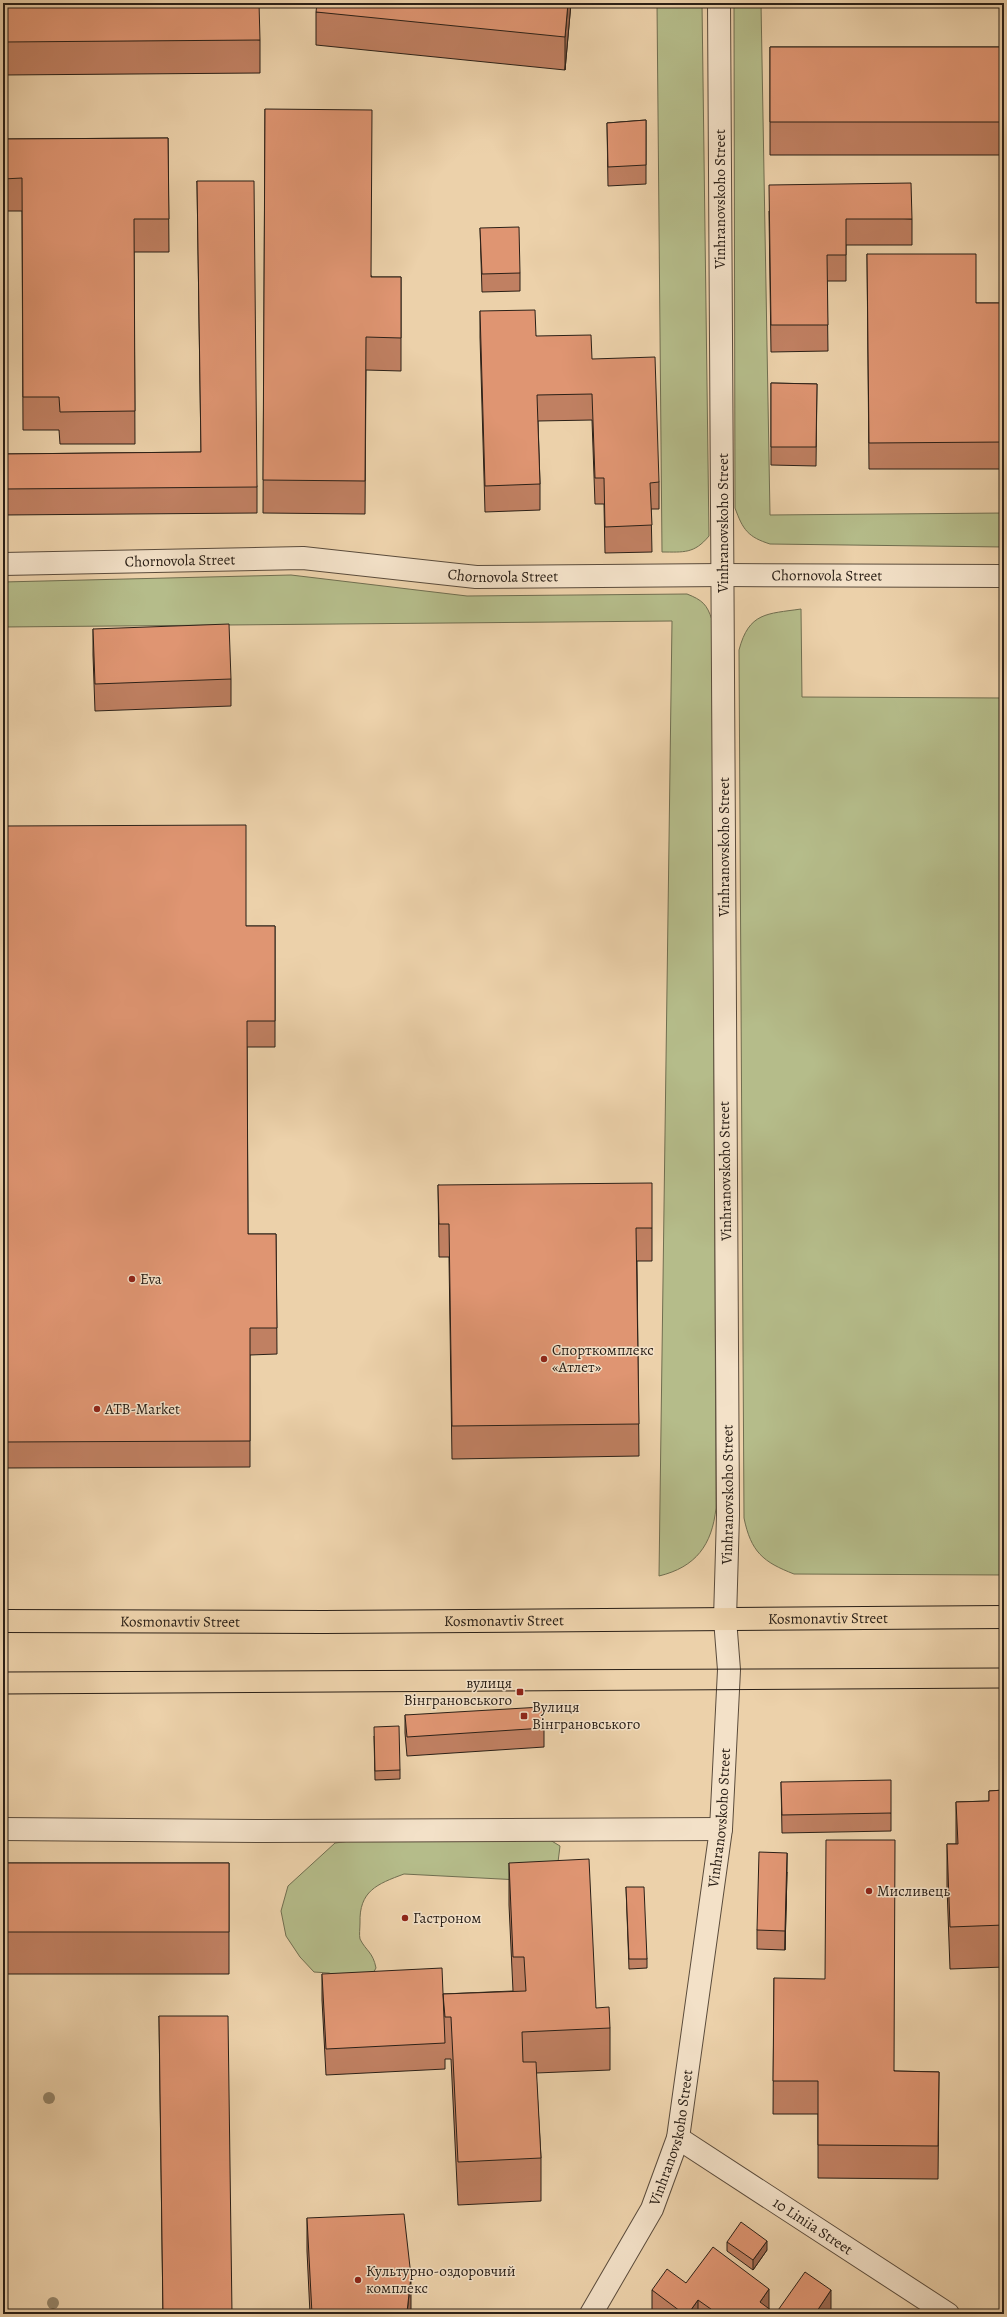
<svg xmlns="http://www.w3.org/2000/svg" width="1007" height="2317" font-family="Alegreya,serif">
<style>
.green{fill:#b5bc8a;stroke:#706e50}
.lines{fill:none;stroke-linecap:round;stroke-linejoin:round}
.minor-casing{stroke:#5b4c3c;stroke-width:24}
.major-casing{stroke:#2b2017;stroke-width:24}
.minor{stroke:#f3e1c8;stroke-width:22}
.major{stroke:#ecd1aa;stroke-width:22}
.tram{stroke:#2b2017;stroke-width:1}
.tree{fill:#958569}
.wall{fill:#c08062;stroke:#2b2017}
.shaded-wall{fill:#9c6850;stroke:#2b2017}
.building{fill:#df9572;stroke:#2b2017}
.poi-dot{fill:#8f2418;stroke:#f3e1c8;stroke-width:1.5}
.labels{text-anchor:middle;stroke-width:3;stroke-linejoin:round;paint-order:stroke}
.street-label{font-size:15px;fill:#2b2017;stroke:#f3e1c8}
.poi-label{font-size:15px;fill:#2b2017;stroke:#f3e1c8;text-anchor:start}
</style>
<rect width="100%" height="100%" fill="#ecd1aa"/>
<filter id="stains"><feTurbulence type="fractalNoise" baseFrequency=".005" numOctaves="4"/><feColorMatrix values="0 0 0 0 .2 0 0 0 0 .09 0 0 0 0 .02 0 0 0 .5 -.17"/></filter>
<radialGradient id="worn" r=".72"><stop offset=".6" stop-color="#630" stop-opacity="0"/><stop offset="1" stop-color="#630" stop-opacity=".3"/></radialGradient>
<path class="green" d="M657 3H702L709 536C694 554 684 552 662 552Z
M734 3H761L770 515 1004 513V547L770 544C748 537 743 530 735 508Z
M291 575 467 596 687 594C702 600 707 604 712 620L716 1508C712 1545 696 1567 659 1576L672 621 3 627V582Z
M801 609 802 697 1004 698V1575L794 1574C763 1562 751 1552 744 1518L739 650C749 612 767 614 801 609Z
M545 1837 560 1846 558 1862 539 1881 404 1874C377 1884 359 1891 360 1923 360 1928 359 1935 360 1939 366 1951 373 1952 376 1968L372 1975 359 1983 329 1973 314 1972 300 1957 286 1936 281 1911 288 1886 335 1843 365 1839Z"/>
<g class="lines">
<defs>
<g id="minor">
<path id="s1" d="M3 564 303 558 476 577 723 575 1004 576"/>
<path d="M3 1829 265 1831 721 1829"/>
<path id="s2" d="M678 2138 948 2314"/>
<path id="s3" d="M591 2314 652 2209 678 2138 721 1829 729 1670 725 1619 728 1515 719 3"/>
</g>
<g id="major">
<path id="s4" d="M3 1621 324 1622 1004 1617"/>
</g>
</defs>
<use href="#minor" class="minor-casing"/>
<use href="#major" class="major-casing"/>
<use href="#minor" class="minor"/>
<use href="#major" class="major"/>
<path class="tram" d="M3 1672 1004 1668
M3 1694 1004 1688"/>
</g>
<g class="tree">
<circle cx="49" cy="2098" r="6"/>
<circle cx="53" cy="2303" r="6"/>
</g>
<path class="wall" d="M3 3 260 40V73L3 75Z
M571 3 565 70 316 45V12Z
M770 47H1004V155H770Z
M265 109 372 277H401V371L366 370 365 514 263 513Z
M646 120V184L608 186 607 123Z
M168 138 169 252H134L135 444H60L59 430H23L22 211H3V139Z
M197 181 257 487V513L3 515V454L201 452Z
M769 211 912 219V245H846V281H827L828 351 771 352Z
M480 228 520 273V291L482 292Z
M867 254 976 303H1004V469H869Z
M480 311 536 336 592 359 659 482V509H651L652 552 605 553 604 504H595L592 420 538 421 540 484V510L485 512 480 337Z
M771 383 817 384 816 466 771 465Z
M93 629 231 679V706L95 711 93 655Z
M3 826 246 926H275V1047H247L248 1234H276L277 1354 250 1355V1467L3 1468Z
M438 1185 652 1228V1261H637L639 1456 452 1459 449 1257H439Z
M405 1715 544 1728V1747L407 1756 405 1733Z
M374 1736 400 1770V1779L375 1780Z
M781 1782 891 1813V1831L782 1833Z
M1004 1790V1967L950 1969 947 1887V1844H956V1802L989 1801V1791Z
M3 1863H229V1974H3Z
M509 1863 596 2008 610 2028V2070L536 2073 541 2158V2201L458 2205 451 2059H445V2069L326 2075 322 2000V1974L443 2011V1994L513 1991 509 1905Z
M787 1872 785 1950 757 1949V1930Z
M626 1887 647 1959V1968L629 1969Z
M774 1978 895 2071 939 2072 938 2179 818 2178V2114H773Z
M159 2016 232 2314H163Z
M307 2218 411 2309 410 2314H310L307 2251Z
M727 2242 767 2250 753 2270 727 2251Z
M686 2283 769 2309 776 2313 831 2309 828 2314H652V2290Z"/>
<path class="shaded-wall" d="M568 3H571L565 70V37Z
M787 1853V1872L785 1950V1931Z
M767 2241V2250L753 2270V2260Z
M411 2276V2309L410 2314H407Z
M769 2289V2314L760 2302Z
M831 2290V2309L828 2314H815Z
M698 2300V2314H688Z"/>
<path class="building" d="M3 3H259L260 40 3 42Z
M317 3H568L565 37 316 12Z
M770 47H1004V122H770Z
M265 109 372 110 371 277H401V338L366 337 365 481 263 480Z
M646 120V165L608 167 607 123Z
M168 138 169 219H134L135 411 60 412 59 397H23L22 178 3 179V139Z
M197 181H254L257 487 3 489V454L201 452Z
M911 183 912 219H846V255H827L828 325H771L769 185Z
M519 227 520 273 482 274 480 228Z
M867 254H976V303H1004V442L869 443Z
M535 310 536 336 591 335 592 359 655 357 659 482 650 483 652 525 605 527 604 478H595L592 394 537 395 540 484 485 486 480 311Z
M771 383 817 384 816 447H771Z
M229 624 231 679 95 684 93 629Z
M246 825V926H275V1021H247L248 1234H276L277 1328H250V1441L3 1442V826Z
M652 1183V1228H636L639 1424 452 1426 449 1224H439L438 1185Z
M542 1707 544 1728 407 1737 405 1715Z
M399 1726 400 1770 375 1771 374 1727Z
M891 1780V1813L782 1815 781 1782Z
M1004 1790V1925L950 1927 947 1844H958L956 1802 989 1801V1791Z
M826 1840H895L894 2071 939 2072 938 2146 818 2145V2081H773L774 1978 825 1979Z
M759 1852 787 1853 785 1931 757 1930Z
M589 1859 596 2008 609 2007 610 2028 522 2032 523 2062H536L541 2158 458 2162 451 2017H445L443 1994 526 1991 524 1957H513L509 1863Z
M3 1863H229V1932H3Z
M626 1887H644L647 1959H629Z
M442 1968 445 2043 326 2049 322 1974Z
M159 2016H228L232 2314H163Z
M404 2214 411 2276 407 2312 410 2314H312L307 2218Z
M741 2222 767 2241 753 2260 727 2242Z
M713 2247 769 2289 760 2302 776 2314H718L698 2300 688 2314H684L652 2290 667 2269 686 2283Z
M805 2272 831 2290 815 2314H777L776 2313Z"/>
<g class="poi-dot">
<circle cx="132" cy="1279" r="4"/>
<circle cx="544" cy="1359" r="4"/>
<circle cx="97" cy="1409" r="4"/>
<rect x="516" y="1688" width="8" height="8" rx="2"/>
<rect x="520" y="1712" width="8" height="8" rx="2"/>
<circle cx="869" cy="1891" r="4"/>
<circle cx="405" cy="1918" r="4"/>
<circle cx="358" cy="2280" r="4"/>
</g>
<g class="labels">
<g class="street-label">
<text transform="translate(720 199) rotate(-90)" y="5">Vinhranovskoho Street</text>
<text transform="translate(723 523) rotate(-90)" y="5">Vinhranovskoho Street</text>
<text dy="5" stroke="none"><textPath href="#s1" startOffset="177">Chornovola Street</textPath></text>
<text dy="5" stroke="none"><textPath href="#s1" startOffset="501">Chornovola Street</textPath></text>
<text dy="5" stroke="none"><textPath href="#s1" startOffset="825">Chornovola Street</textPath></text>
<text transform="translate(724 847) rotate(-90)" y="5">Vinhranovskoho Street</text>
<text transform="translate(725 1171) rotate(-91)" y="5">Vinhranovskoho Street</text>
<text dy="5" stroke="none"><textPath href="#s3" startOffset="844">Vinhranovskoho Street</textPath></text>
<text dy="5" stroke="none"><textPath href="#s4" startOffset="825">Kosmonavtiv Street</textPath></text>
<text dy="5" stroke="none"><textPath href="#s4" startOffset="501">Kosmonavtiv Street</textPath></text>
<text dy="5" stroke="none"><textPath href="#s4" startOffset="177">Kosmonavtiv Street</textPath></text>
<text dy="5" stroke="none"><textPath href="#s3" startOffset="520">Vinhranovskoho Street</textPath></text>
<text dy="5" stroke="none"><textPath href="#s3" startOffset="196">Vinhranovskoho Street</textPath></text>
<text dy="5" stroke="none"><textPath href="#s2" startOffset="161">10 Liniia Street</textPath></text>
</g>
<g class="poi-label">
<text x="140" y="1284">Eva</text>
<text x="552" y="1355">Спорткомплекс<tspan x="552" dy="17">«Атлет»</tspan></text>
<text x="105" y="1414">ATB-Market</text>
<text x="512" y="1688" text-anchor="end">вулиця<tspan x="512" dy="17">Вінграновського</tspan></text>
<text x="532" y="1712">Вулиця<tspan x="532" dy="17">Вінграновського</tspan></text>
<text x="877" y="1896">Мисливець</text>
<text x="413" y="1923">Гастроном</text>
<text x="366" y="2276">Культурно-оздоровчий<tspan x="366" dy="17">комплекс</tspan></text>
</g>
</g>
<rect width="1007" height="2317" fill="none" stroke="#ecd1aa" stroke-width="16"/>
<rect x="4" y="4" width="999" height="2309" fill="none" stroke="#2b2017" stroke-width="2"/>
<rect x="8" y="8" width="991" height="2301" fill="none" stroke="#2b2017"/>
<rect width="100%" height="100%" filter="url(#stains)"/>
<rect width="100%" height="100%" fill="url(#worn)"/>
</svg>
